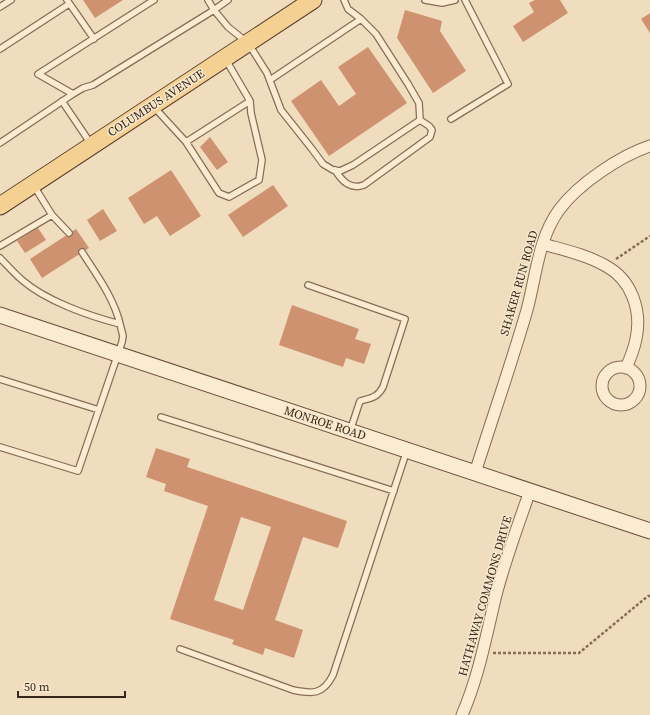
<svg xmlns="http://www.w3.org/2000/svg" width="650" height="715" font-family="'Source Serif 4',serif">
<style>
.building{fill:#cf9271;fill-rule:evenodd}
.lines{fill:none;stroke-linecap:round;stroke-linejoin:round}
.lane-casing{stroke:#886d56;stroke-width:8}
.street-casing{stroke:#886d56;stroke-width:13}
.secondary-casing{stroke:#694e39;stroke-width:17}
.primary-casing{stroke:#553c2b;stroke-width:19}
.path{stroke:#886d56;stroke-width:2.5;stroke-dasharray:3 2;stroke-linecap:butt}
.lane{stroke:#faebd1;stroke-width:5.5}
.street{stroke:#faebd1;stroke-width:11}
.secondary{stroke:#faebd1;stroke-width:15}
.primary{stroke:#f5d093;stroke-width:17}
.labels{text-anchor:middle;stroke-width:3;stroke-linejoin:round;paint-order:stroke}
.street-label{font-size:12px;fill:#37271b;stroke:#f7e8cd}
</style>
<rect width="100%" height="100%" fill="#efddbd"/>
<path class="building" d="M83 0H123L95 18Z
M535 0H560L568 13 523 42 513 26 534 12 529 3Z
M405 10 442 21 440 31 466 71 433 93 397 38Z
M650 13V33L641 19Z
M368 47 407 103 329 156 291 101 321 80 339 106 356 94 338 67Z
M210 137 228 162 217 170 200 147Z
M171 170 201 216 170 236 157 216 144 224 128 198Z
M273 185 288 206 243 237 228 215Z
M103 209 117 231 100 241 87 220Z
M38 228 46 240 25 253 17 241Z
M76 229 89 248 42 278 30 259Z
M292 305 359 329 355 339 371 344 364 364 346 358 343 367 279 345Z
M156 448 190 459 187 467 347 521 338 548 303 537 275 620 303 630 294 658 265 648 263 655 232 644 234 640 170 619 208 506 164 491 166 484 146 477ZM241 517 271 527 243 610 214 600Z"/>
<g class="lines">
<defs>
<path id="lane" d="M67 0 94 39
M208 0 214 10 228 0
M425 0 442 3 455 0
M0 7 11 0
M0 49 69 4
M270 80 361 19
M73 94 38 74 154 0
M62 101 91 144
M154 107 186 142 250 101 226 60
M451 119 508 84 465 0
M186 142 219 193 229 197 259 180 262 160 251 113 250 101
M0 143 73 94 83 88 93 85 214 10 228 27 248 43 267 73 281 110 312 149 323 164 333 170 340 171 353 165 420 120 419 103 408 84 376 34 361 19 348 9 344 0
M335 170C342 181 350 190 364 185L430 137 432 130 429 126 420 120
M52 215 69 233
M0 246 52 215 34 186
M0 258C7 265 14 273 22 280 46 301 89 316 120 324 114 298 96 274 82 252
M308 285 405 319 383 387C377 398 371 398 360 401L350 431
M0 379 99 410
M161 417 394 491
M0 447 78 471 122 342 123 336 120 324
M180 649 293 690C312 694 323 695 333 675L407 450"/>
<path id="street" d="M543 244C564 250 587 255 606 266 632 280 642 311 636 339 634 349 630 359 626 368
M602 386a19 19 0 1 1 38 0a19 19 0 1 1-38 0Z
M475 473C492 419 511 365 527 310 536 277 538 239 559 210 578 184 620 156 650 146
M462 715C479 676 486 636 496 595 505 560 518 525 530 491"/>
<path id="secondary" d="M0 315 650 531"/>
<path id="primary" d="M0 206 313 0"/>
</defs>
<use href="#lane" class="lane-casing"/>
<use href="#street" class="street-casing"/>
<use href="#secondary" class="secondary-casing"/>
<use href="#primary" class="primary-casing"/>
<path class="path" d="M616 259 650 236
M493 653H579L648 596H650"/>
<use href="#lane" class="lane"/>
<use href="#street" class="street"/>
<use href="#secondary" class="secondary"/>
<use href="#primary" class="primary"/>
</g>
<g class="labels">
<g class="street-label">
<text transform="translate(156 103) rotate(-33)" y="4">COLUMBUS AVENUE</text>
<text transform="translate(519 283) rotate(-74)" y="4">SHAKER RUN ROAD</text>
<text transform="translate(325 423) rotate(18)" y="4">MONROE ROAD</text>
<text transform="translate(485 596) rotate(-74)" y="4">HATHAWAY COMMONS DRIVE</text>
</g>
</g>
<path d="M18 691v6h107v-6" fill="none" stroke="#37271b" stroke-width="2"/>
<text x="24" y="691" font-size="12" fill="#37271b" stroke="#f7e8cd" stroke-width="3" paint-order="stroke">50 m</text>
</svg>
